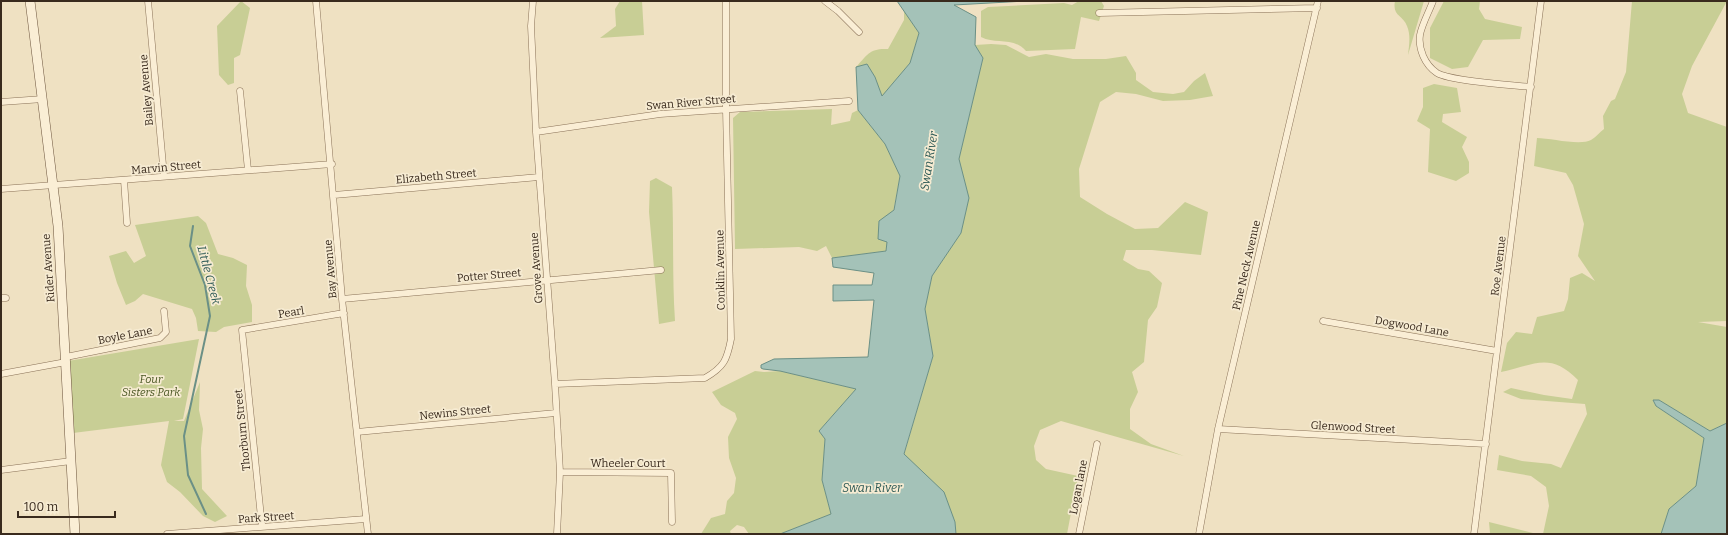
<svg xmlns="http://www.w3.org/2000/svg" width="1728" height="535" font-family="Bitter,serif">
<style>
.green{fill:#c8ce95}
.water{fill:#a4c2b8;stroke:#6b9086}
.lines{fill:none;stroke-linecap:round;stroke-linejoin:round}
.stream{stroke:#6b9086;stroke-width:2}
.street-casing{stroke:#8a7258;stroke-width:7}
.secondary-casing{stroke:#6b533c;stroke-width:10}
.street{stroke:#faeed5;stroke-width:6}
.secondary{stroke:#faeed5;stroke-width:9}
.labels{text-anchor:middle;stroke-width:3.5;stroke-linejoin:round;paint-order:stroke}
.street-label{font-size:11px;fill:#392a1d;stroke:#f6ebd2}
.park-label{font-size:11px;font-style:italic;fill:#4a5623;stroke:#f6ebd2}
.water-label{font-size:12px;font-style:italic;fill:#2c5955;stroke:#f6ebd2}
</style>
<rect width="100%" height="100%" fill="#efe1c2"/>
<path class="green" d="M241 1 250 8 240 55 234 58V83L228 85 219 75 217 26Z
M620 1H642L644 35 600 38 616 26 615 9Z
M1079 1H1101L1104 6 1099 21 1081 17 1075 49 1026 51C1013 36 996 45 981 37V11L988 7 1064 3 1072 5Z
M1395 1H1424L1408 55C1409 46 1411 35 1407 26 1403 15 1392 16 1395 1Z
M1444 1H1480L1479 9 1485 19 1522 27 1520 39 1483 40 1468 67 1452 69 1430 58V28Z
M1632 1H1727L1692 66 1682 94 1688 113 1727 127V321L1698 322 1727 327V423L1710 431 1659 400H1653L1656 406 1704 438 1696 486 1669 509 1661 534H1543L1549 506 1546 487 1531 476 1497 470 1499 455 1522 461 1551 464 1561 468 1587 414 1585 404 1521 399 1503 392 1511 388 1544 395 1572 399 1578 380C1550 351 1534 365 1501 372L1507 343 1516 332 1532 334 1537 317 1564 311 1568 299 1570 278 1582 273 1595 281 1578 256 1584 224 1573 185 1566 173 1534 166 1537 138C1550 138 1580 146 1591 140 1596 137 1600 132 1604 129L1603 116 1611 101 1615 99 1626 72Z
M904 11 919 33 910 63 882 97 875 77 856 67C868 54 870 48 888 49L904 20Z
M991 44 1006 45 1029 57 1046 54 1073 59H1106L1126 56 1136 73V80L1153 92 1173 94 1184 92 1194 81 1205 73 1213 96 1190 100 1163 101 1136 94 1116 92 1100 102 1079 169 1080 197 1107 214 1135 229 1158 228 1185 202 1208 212 1201 255 1152 250H1126L1123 260 1138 269 1149 271 1162 283 1157 307 1148 320 1144 362 1132 372 1138 392 1130 409V429L1151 444 1184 456 1061 421 1040 430 1034 446 1036 460 1046 469 1078 476 1067 534H956L955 522 904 455 933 356 925 309 932 276 961 233 968 199 959 159 983 58 975 45Z
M1434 84 1457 88 1461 112 1443 114 1442 122 1467 137 1462 147 1469 162V173L1456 181 1428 172 1430 129 1417 121 1423 107V88Z
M832 109 831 125 850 121 852 113 858 110 885 144 900 176 886 251 832 258 826 246 817 251 799 247 735 249 733 118 740 112Z
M656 178 672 187C674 232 672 276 675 321L659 324 649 212 650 181Z
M198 216 206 223 218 254 233 258 247 265 246 286 252 305V322L224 327 216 332 198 331 196 318 192 309 143 294 135 301 126 305 117 283 109 256 126 251 134 263 146 256 135 225Z
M199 339 183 419 174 421H184L200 382 199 410 203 429 201 448 202 489 227 516 215 522 203 516 180 492 167 482 161 465 169 421 73 433 68 361Z
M755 371 764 372 780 371 856 389 819 431 825 439 822 480 831 514 780 534H749L744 527 737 525 730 531 731 534H701L711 518 725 514 727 501 734 493 736 478 729 458 728 437 737 419 735 413 721 405 712 392Z
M1489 522 1537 534 1490 533Z"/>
<path class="water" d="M897 1H1026L954 5 976 17 975 45 983 58 959 159 969 198 961 233 932 276 925 309 933 356 904 454 944 492 955 522 956 534H780L831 514 822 480 825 439 819 431 856 389 780 371 763 369 761 368V365L774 359 868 357 874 300 833 301V285H872L874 273 833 267 832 258 886 251 887 242 878 239 879 221 894 210 900 176 885 144 858 110 856 67 867 64 875 77 882 96 910 63 919 33Z
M1653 400H1659L1710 431 1727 423V534H1661L1669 509 1696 486 1704 438 1656 406Z"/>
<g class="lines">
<path class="stream" d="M193 226 190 246 205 285 210 316 184 436 188 475 206 514"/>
<defs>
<path id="street" d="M148 1 164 176
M316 1 342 299 368 534
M533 1 531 26 536 132 555 384 560 472 557 534
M825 1 838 11 859 32
M1433 1C1429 12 1422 24 1420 35 1418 49 1425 65 1437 73 1450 81 1512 85 1531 87
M1099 13 1317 8
M240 91 248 170
M1 102 43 99
M536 132 660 114 849 101
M124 180 127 223
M1 189 332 164
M334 195 539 177
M1 298H6
M342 299 661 270
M1323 321 1497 351
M66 357 160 338 166 332 164 311
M1 374 66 362
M555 384 705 378C724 367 727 360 731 339L726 109V1
M1218 429 1486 444
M357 432 556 413
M1 470 71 461
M560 472 671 473 672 522
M262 527 242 330 344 313
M167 534 366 519
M1079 534 1097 444
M1199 534 1218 429 1318 1
M1474 534 1541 1"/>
<path id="secondary" d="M30 1 58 226 75 534"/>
</defs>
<use href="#street" class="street-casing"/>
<use href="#secondary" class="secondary-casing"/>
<use href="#street" class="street"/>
<use href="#secondary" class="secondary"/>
</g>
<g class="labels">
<g class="street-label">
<text transform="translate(146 90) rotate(-95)" y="4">Bailey Avenue</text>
<text transform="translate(691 102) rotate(-5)" y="4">Swan River Street</text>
<text transform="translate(166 167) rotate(-5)" y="4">Marvin Street</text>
<text transform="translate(436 176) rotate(-5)" y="4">Elizabeth Street</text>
<text transform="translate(1246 265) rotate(-77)" y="4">Pine Neck Avenue</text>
<text transform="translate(1498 266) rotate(-83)" y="4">Roe Avenue</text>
<text transform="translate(48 268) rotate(-94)" y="4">Rider Avenue</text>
<text transform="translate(536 268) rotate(-94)" y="4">Grove Avenue</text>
<text transform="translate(330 269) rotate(-95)" y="4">Bay Avenue</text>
<text transform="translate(720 270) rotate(-91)" y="4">Conklin Avenue</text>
<text transform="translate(489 275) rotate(-5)" y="4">Potter Street</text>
<text transform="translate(291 312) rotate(-9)" y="4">Pearl</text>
<text transform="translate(1412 326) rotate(10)" y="4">Dogwood Lane</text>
<text transform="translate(125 335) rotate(-11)" y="4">Boyle Lane</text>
<text transform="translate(455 412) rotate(-6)" y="4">Newins Street</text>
<text transform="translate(1353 427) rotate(3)" y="4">Glenwood Street</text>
<text transform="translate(242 430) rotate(-96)" y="4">Thorburn Street</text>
<text x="628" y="467">Wheeler Court</text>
<text transform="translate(1078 487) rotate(-79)" y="4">Logan lane</text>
<text transform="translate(266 517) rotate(-4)" y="4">Park Street</text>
</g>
<g class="park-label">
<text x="151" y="383">Four<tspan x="151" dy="13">Sisters Park</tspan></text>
</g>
<g class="water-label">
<text transform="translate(929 161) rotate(-81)" y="4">Swan River</text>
<text transform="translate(209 275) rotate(75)" y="4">Little Creek</text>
<text x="872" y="492">Swan River</text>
</g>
</g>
<rect width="1728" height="535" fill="none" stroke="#392a1d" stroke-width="4"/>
<path d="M18 511v6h97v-6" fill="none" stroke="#392a1d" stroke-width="2"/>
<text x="24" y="511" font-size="12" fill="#392a1d" stroke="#f6ebd2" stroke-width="3" paint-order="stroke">100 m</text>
</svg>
